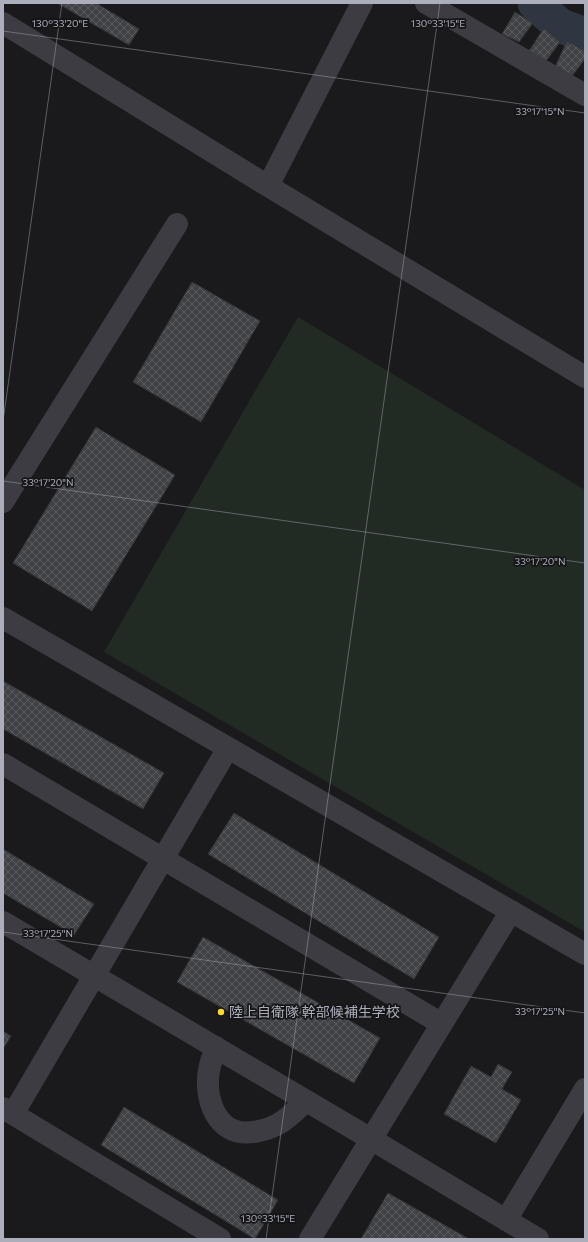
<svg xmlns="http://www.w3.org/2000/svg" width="588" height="1242" font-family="Commissioner,'Noto Sans JP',sans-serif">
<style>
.park{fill:#212b24}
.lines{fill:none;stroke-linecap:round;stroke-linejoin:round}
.river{stroke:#2f3641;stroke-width:35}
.building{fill:url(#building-cross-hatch);stroke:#343438}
.minor{stroke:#3d3c43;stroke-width:22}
.ticks{fill:none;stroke:#acaebc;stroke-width:1;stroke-opacity:0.45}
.poi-dot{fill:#f9d935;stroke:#151517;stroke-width:1.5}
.labels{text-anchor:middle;stroke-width:3.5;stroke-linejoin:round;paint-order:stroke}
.poi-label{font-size:14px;fill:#acaebc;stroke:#151517;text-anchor:start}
.ticks-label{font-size:10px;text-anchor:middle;fill:#acaebc;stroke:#151517;stroke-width:3.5;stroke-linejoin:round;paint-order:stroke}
</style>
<defs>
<pattern id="building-cross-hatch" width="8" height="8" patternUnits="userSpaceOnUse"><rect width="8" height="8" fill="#414246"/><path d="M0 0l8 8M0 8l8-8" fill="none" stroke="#5a5b5f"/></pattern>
</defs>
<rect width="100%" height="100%" fill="#1a1a1c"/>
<path class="park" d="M298 317 585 490V932L104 652Z"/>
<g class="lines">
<path class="river" d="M535 3 559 25 585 35"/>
</g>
<path class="building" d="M57 3H96L139 29 129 45Z
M515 12 533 23 519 42 502 34Z
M544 28 560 42 546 61 529 51Z
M567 41 585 51V59L572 76 555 67Z
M192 282 260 321 201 422 133 382Z
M96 427 175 475 92 611 13 563Z
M3 681 164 773 143 809 3 729Z
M234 813 439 937 414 979 208 854Z
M3 849 94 904 74 935 3 893Z
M203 937 380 1038 354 1083 177 982Z
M3 1031 11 1036 3 1049Z
M498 1064 512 1072 502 1089 521 1100 496 1143 444 1114 471 1066 491 1077Z
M124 1107 278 1200 255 1239 101 1145Z
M388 1193 469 1239H361Z"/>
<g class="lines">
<path class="minor" d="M426 3 585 95
M3 23 268 186 585 377
M268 186 362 3
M3 502 177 224
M3 618 585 954
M3 764 442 1024
M3 922 371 1139 538 1239
M216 1047C212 1058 208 1069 208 1080 207 1098 214 1122 233 1130 246 1136 269 1130 280 1123 290 1117 298 1108 306 1101
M3 1108 220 1239
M13 1114 228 748
M506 1220 585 1089
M310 1239 511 911"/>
</g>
<path class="ticks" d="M3 31 585 113M3 421 62 3M3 481 585 563M3 932 585 1013M266 1239 440 3"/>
<circle class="poi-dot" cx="221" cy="1012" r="4"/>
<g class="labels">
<g class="poi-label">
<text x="229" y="1017">陸上自衛隊 幹部候補生学校</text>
</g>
</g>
<g class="ticks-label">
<text x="60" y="27">130°33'20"E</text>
<text x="438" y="27">130°33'15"E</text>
<text x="540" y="115">33°17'15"N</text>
<text x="48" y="486">33°17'20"N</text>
<text x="540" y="565">33°17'20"N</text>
<text x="48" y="937">33°17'25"N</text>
<text x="540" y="1015">33°17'25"N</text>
<text x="268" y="1222">130°33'15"E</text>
</g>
<rect width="588" height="1242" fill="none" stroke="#acaebc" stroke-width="8"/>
</svg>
